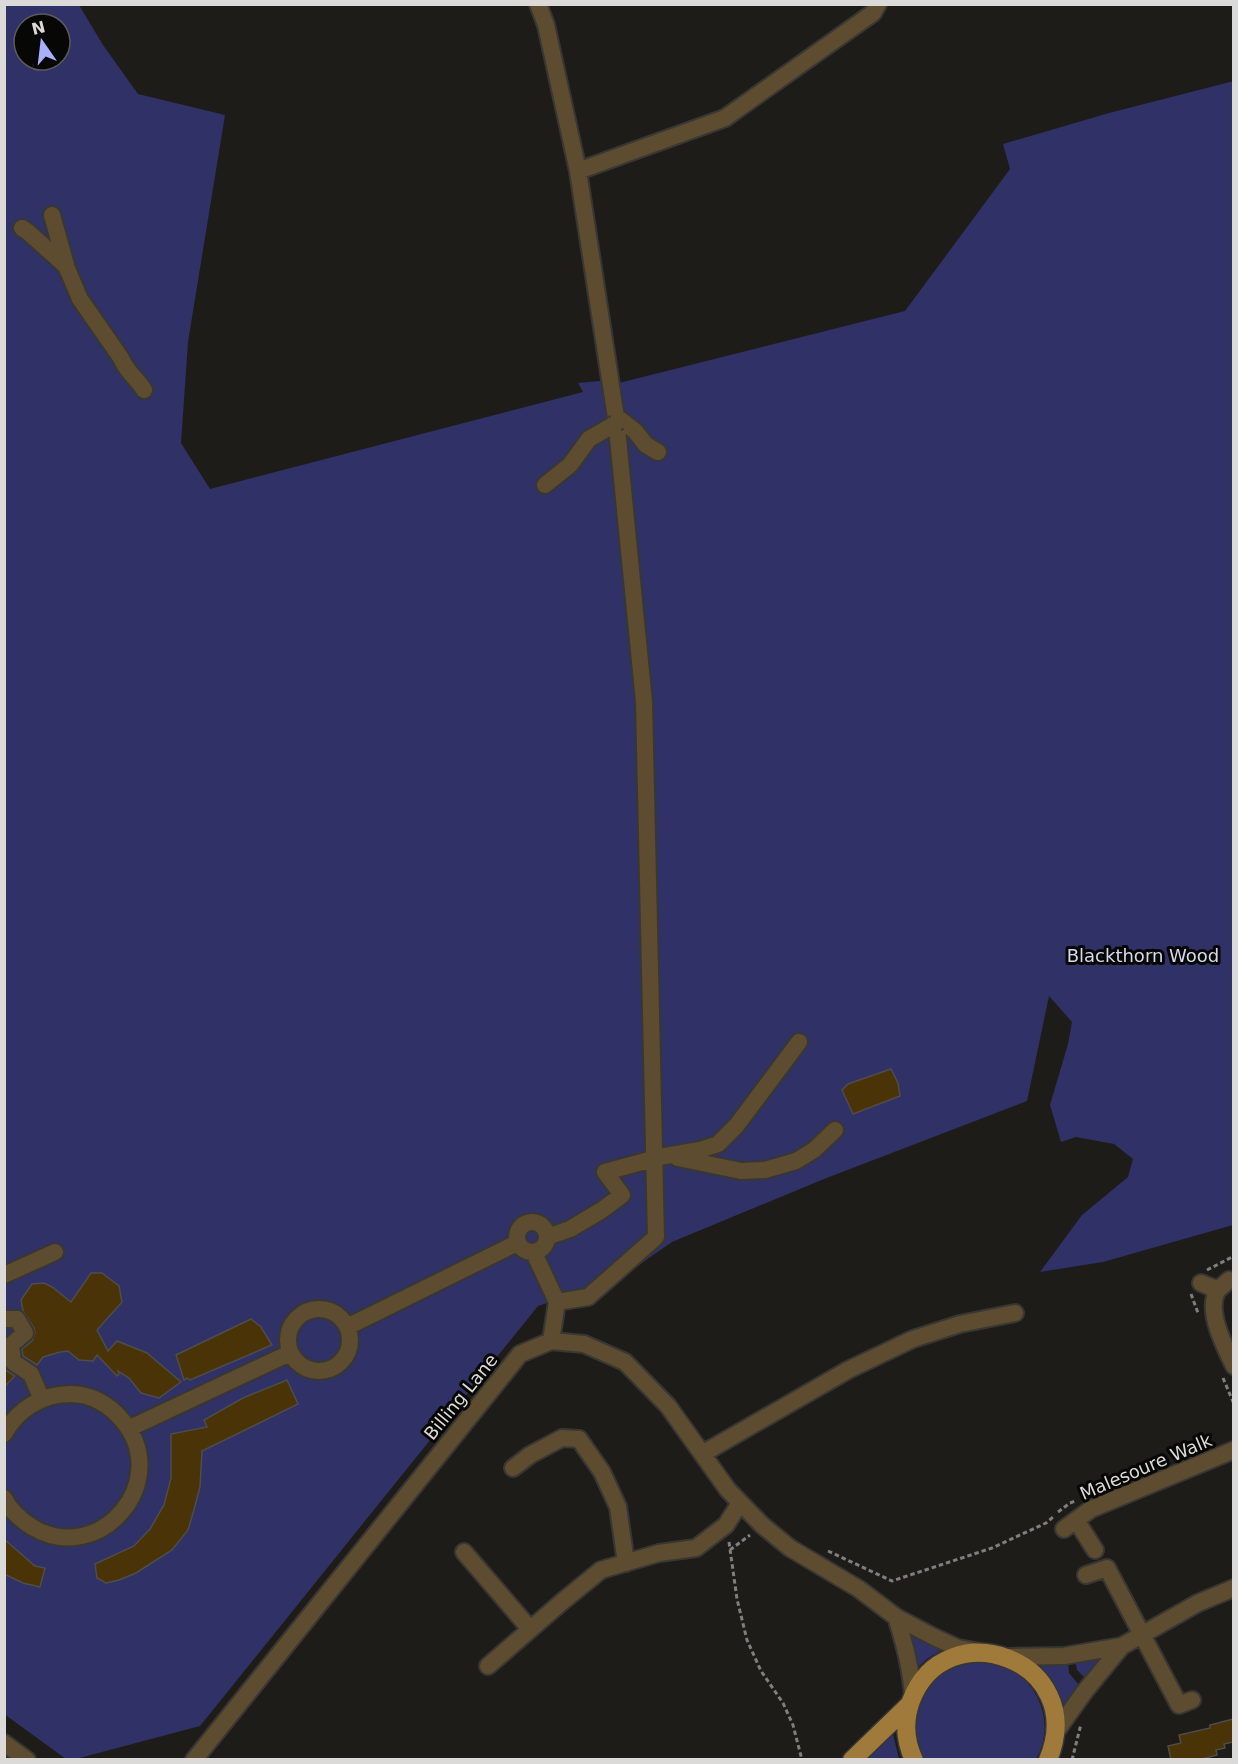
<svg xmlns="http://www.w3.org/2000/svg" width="1238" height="1764" font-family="'DejaVu Sans',sans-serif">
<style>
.green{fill:#2f3167;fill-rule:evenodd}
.building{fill:#4a3307;stroke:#4f4d4a;stroke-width:1.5}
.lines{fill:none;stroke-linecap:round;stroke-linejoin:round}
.minor-casing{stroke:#383734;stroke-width:20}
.major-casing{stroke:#383734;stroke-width:21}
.path{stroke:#817f7d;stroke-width:3;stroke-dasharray:4.5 3;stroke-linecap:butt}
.minor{stroke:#5d4c2f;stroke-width:16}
.major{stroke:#9f7a3b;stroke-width:18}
.minor-bridge-casing{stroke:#383734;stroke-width:20;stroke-linecap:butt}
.minor-bridge{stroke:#5d4c2f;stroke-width:16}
.labels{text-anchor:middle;stroke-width:6;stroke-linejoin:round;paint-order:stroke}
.park-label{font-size:18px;fill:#d6d9ed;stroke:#070706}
.street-label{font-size:18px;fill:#dbdad8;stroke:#070706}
</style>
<rect width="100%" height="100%" fill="#1e1c19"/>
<path class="green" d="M4 5H79L103 45 138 94 225 115 188 342 181 443 210 489 583 392 578 383 610 380 611 385 905 311 1010 169 1003 144 1109 113 1234 81 1233 1225 1103 1262 1040 1272 1082 1215 1128 1177 1133 1159 1114 1144 1076 1137 1061 1142 1050 1105 1068 1044 1072 1022 1049 996 1027 1101 824 1179 672 1242 617 1280 538 1306 200 1726 72 1760 66 1759 4 1714ZM24 24H60V60H24Z
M906 1630 946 1648 928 1658 919 1666 916 1665Z
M1099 1654 1102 1659 1085 1678 1077 1670 1075 1660Z
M1068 1661 1069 1673 1079 1685 1065 1706H1063L1055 1686 1040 1666 1042 1663Z
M970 1662C978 1663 986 1662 994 1663 1036 1673 1058 1722 1036 1759H922C920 1753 917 1747 916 1740 910 1713 924 1684 948 1670 954 1667 963 1665 970 1662Z
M891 1734H893L899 1759 866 1760Z"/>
<path class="building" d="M891 1069 898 1083 900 1096 853 1114 842 1090 848 1084Z
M91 1273H102L119 1286 122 1302 97 1330 108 1351 117 1341 147 1353 181 1382 159 1398 141 1393 129 1378 118 1371 119 1374 117 1376 97 1355 93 1361 79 1360 68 1351 60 1352 43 1357 37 1365 23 1356 22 1349 32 1341 35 1333 34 1328 23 1311 21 1300 32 1284 44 1283 52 1287 71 1302Z
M251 1319 261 1327 272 1345 190 1380 187 1378 184 1380 176 1355Z
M4 1369 15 1376 4 1387Z
M287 1380 298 1404 202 1451 200 1487 195 1506 188 1530 172 1550 136 1573 119 1580 106 1583 97 1578 95 1564 134 1546 150 1529 164 1505 171 1478V1434L207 1427 204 1420 243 1398Z
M4 1539 35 1566 45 1568 40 1587 23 1583 4 1574Z
M1233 1719V1742L1224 1744 1225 1748 1216 1750 1217 1755 1198 1760H1171L1168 1746 1181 1743 1179 1735 1210 1728V1725Z"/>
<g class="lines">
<defs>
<path id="minor" d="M538 4 546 25 578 171 616 418 644 702 656 1237 588 1297 557 1302
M578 171 725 118 873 13 878 4
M52 215 66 265
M22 228 28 232 66 266 80 299 121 358C127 373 137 378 144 390
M617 422 621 420 635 431 646 445 658 452
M545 485 570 465 589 439 615 424
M659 1157 700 1150 718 1144 737 1125 799 1042
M678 1158 741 1171 765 1170 796 1161 814 1150 835 1130
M517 1237a15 15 0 1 1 30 0a15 15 0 1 1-30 0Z
M547 1237 570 1229 602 1210 622 1195 605 1172 649 1160
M534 1253 557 1302 551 1341
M4 1275 55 1252
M1229 1280C1226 1283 1221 1287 1218 1290 1205 1310 1225 1347 1234 1366
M1201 1283 1218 1290
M288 1340a31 31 0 1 1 62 0a31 31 0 1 1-62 0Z
M4 1319H17L25 1333 11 1345 13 1362 31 1374 42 1400
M347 1327 517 1243
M130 1428 290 1353
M4 1434C18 1409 42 1394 71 1394 91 1394 110 1405 122 1420 174 1480 100 1568 32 1527 21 1520 10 1510 4 1498
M702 1454 848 1370 913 1339 960 1324 1015 1313
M513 1468 530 1455 562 1438 579 1439 602 1472 618 1507 626 1563
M1076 1520 1095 1550
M1064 1529 1091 1509 1234 1450
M464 1552 530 1629
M1086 1575 1107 1568 1179 1705 1192 1700
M896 1617C905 1644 911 1667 913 1696
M1008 1657 1064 1656 1122 1646 1198 1603 1234 1588
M488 1666 563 1601 601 1570 659 1553 696 1548 726 1525 740 1503
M1055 1733 1085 1691 1122 1646
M4 1743 27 1760
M194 1760 520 1354 551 1341 584 1344 625 1362 668 1406 728 1490 762 1525 790 1548 859 1589 896 1617 934 1637 958 1648 980 1652"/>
<path id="major" d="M852 1760 909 1705
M914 1760C905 1741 904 1720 911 1701 945 1609 1090 1660 1048 1760"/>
</defs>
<use href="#minor" class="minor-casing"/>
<use href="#major" class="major-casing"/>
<path class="path" d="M1207 1270 1234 1256
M1191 1294 1198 1313
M1223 1378 1234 1404
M1058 1512 1070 1503 1075 1501
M729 1542 737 1599 747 1640 761 1671 783 1703 793 1725 802 1760
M730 1550 750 1535
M828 1551 892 1581 992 1548 1046 1523 1053 1517
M1072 1760 1081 1724"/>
<use href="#minor" class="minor"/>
<use href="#major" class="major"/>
<defs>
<path id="minor-bridge" d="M615 424 617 422"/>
</defs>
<use href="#minor-bridge" class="minor-bridge-casing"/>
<use href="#minor-bridge" class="minor-bridge"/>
</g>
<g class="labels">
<g class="park-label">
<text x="1143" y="962">Blackthorn Wood</text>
</g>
<g class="street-label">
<text transform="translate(461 1397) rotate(-51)" y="6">Billing Lane</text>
<text transform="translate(1146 1467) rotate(-23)" y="6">Malesoure Walk</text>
</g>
</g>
<rect width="1238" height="1764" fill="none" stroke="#dbdad8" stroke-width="12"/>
<g transform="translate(42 42) rotate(346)"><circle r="28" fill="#070706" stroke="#5c5b5a" stroke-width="1.5"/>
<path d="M0-4.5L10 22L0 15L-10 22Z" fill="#a8b0fc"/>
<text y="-9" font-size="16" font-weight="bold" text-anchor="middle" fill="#dbdad8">N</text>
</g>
</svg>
